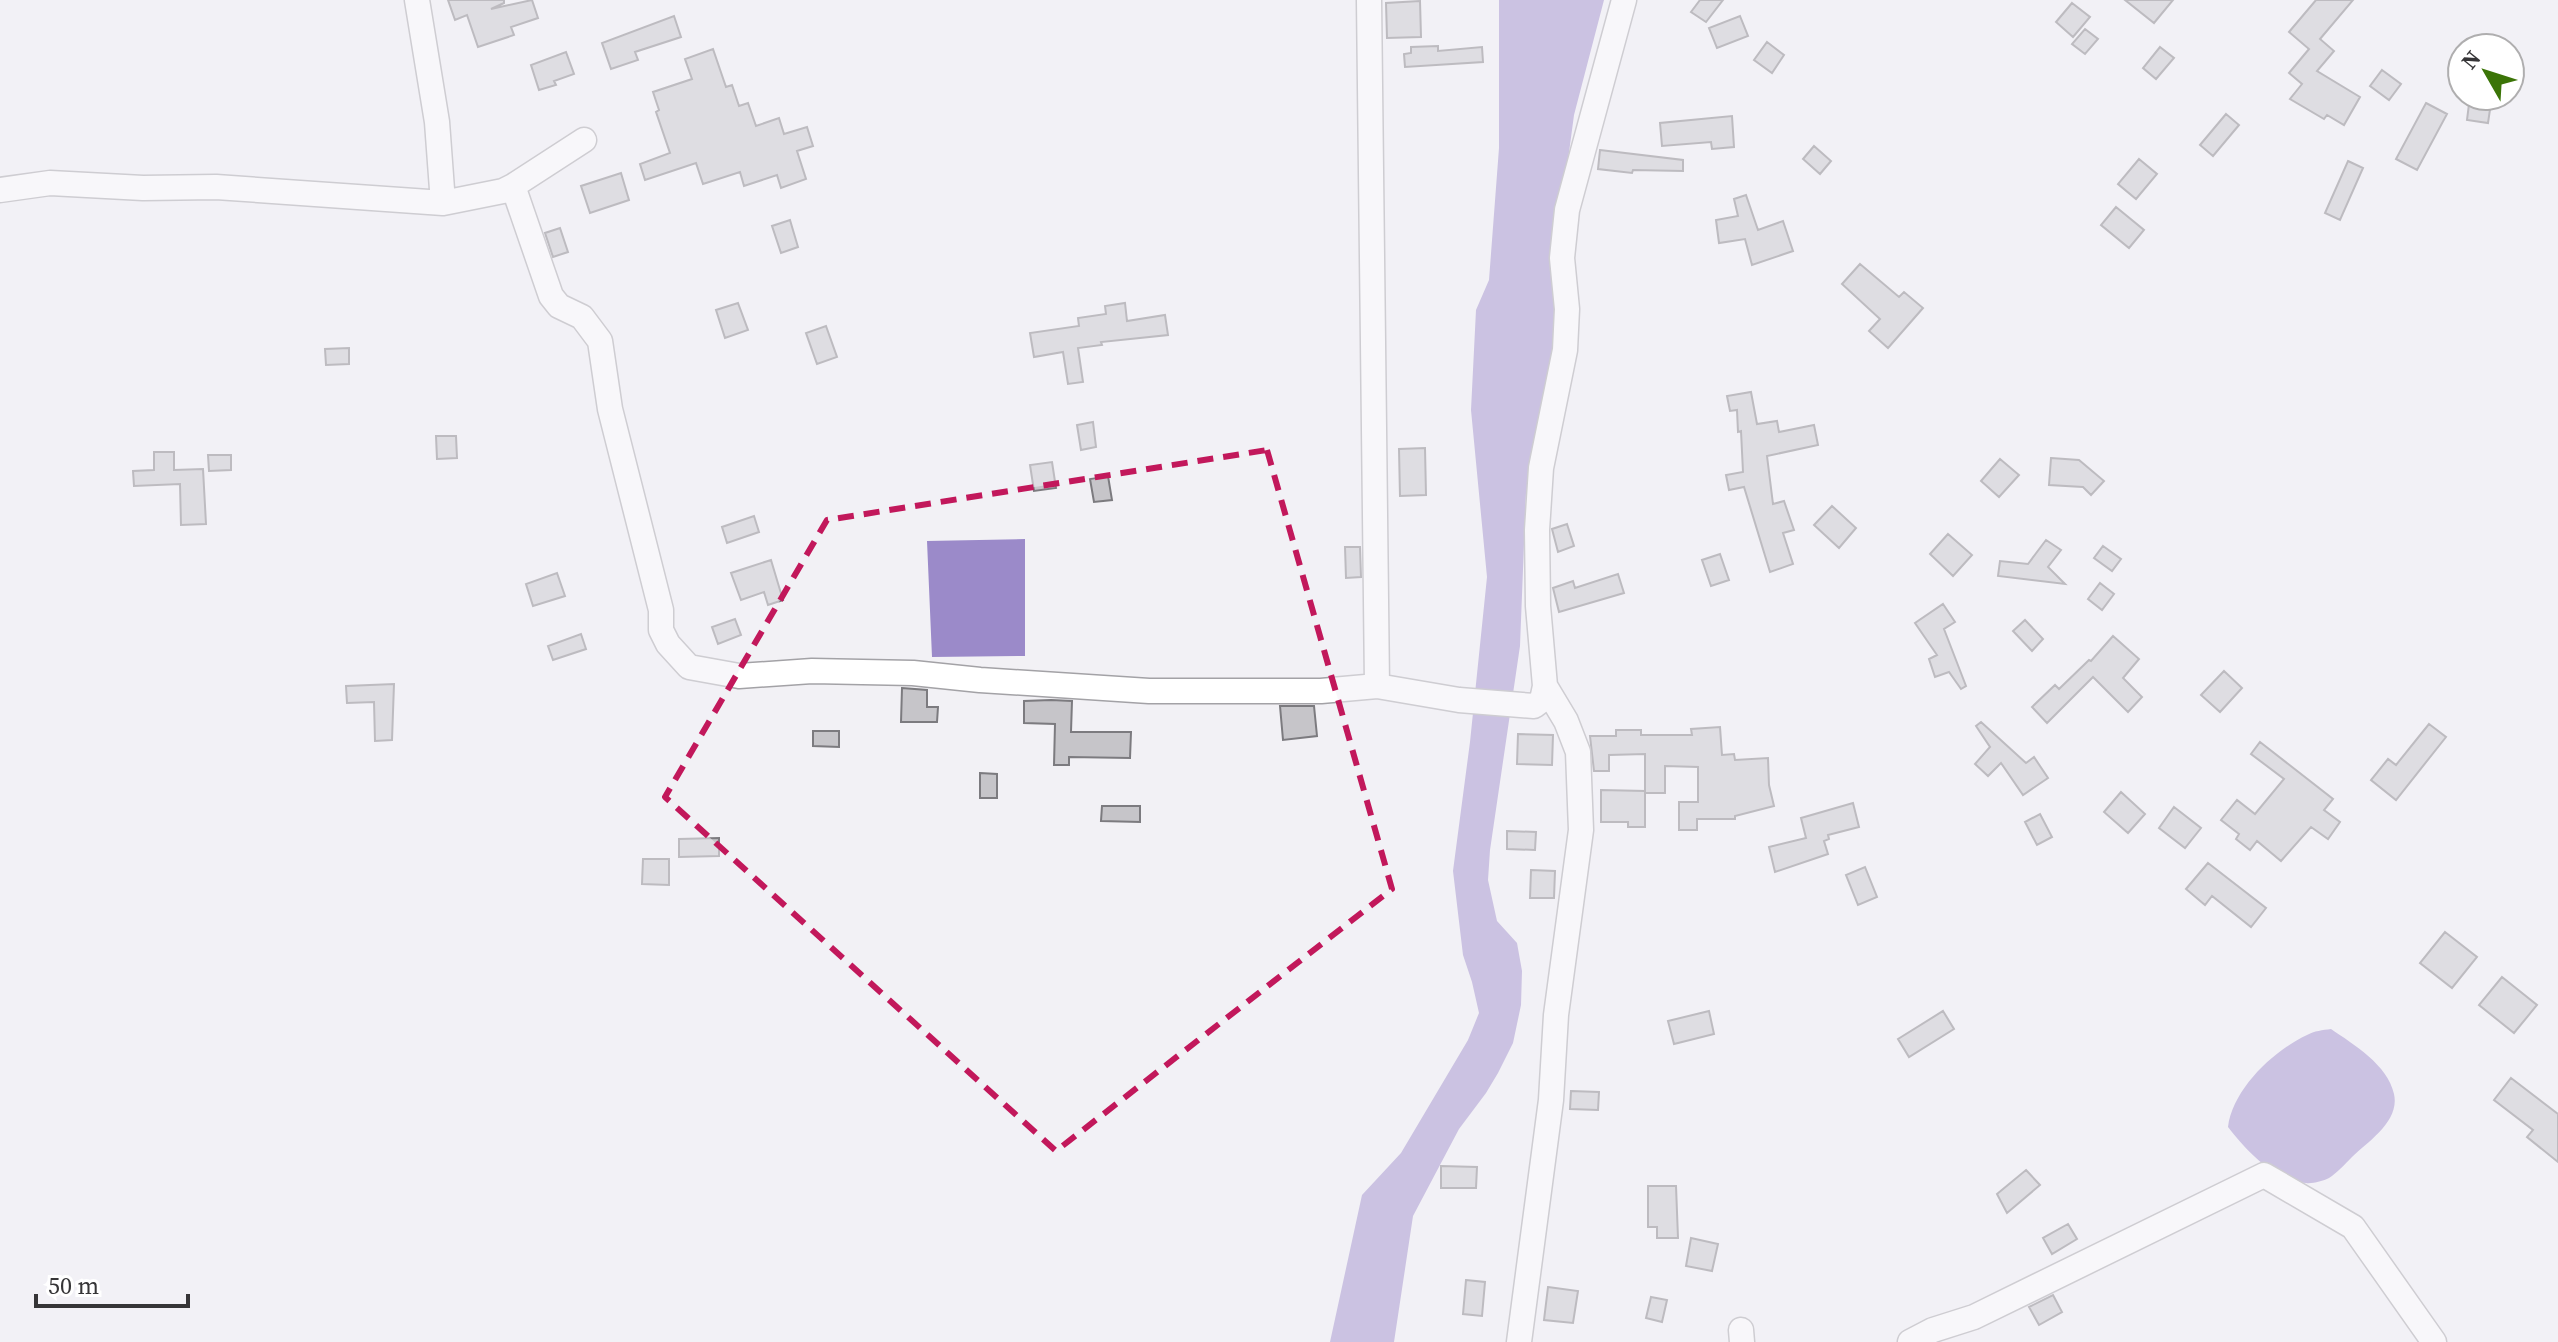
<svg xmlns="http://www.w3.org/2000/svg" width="2558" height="1342" font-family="'Source Serif 4',serif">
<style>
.water{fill:#9b8ac9}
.building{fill:#c6c5c9;stroke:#7c7b7f;stroke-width:2}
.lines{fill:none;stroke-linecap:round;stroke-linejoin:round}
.street-casing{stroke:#a3a2a6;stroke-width:27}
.street{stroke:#fff;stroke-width:24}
.marked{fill:none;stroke:#c2185b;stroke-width:6;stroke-dasharray:16 10;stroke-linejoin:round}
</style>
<rect width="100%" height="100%" fill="#f2f1f5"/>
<path class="water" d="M1499 0H1604L1574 115 1553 272 1557 344 1526 493 1520 646 1490 850 1488 880 1497 921 1517 943 1522 971 1521 1005 1513 1043 1498 1073 1486 1093 1459 1129 1413 1216 1394 1342H1330L1362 1195 1401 1153 1468 1040 1479 1013 1472 982 1463 955 1453 871 1470 742 1487 577 1471 410 1476 310 1489 280 1499 148Z
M1025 539V656L932 657 927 541Z
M2331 1029C2353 1044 2388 1065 2394 1094 2400 1121 2369 1141 2352 1157 2345 1164 2337 1173 2329 1178 2323 1181 2312 1184 2306 1183 2273 1180 2247 1151 2228 1127 2233 1089 2273 1051 2307 1035 2314 1031 2323 1030 2331 1029Z"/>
<path class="building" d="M448 0H504V3L491 9 532 0 538 18 511 27 514 35 478 47 467 15 455 20Z
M1700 0H1723L1706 22 1691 12Z
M2125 0H2173L2154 23Z
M2316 0H2353L2320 39 2334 51 2317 71 2360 97 2344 125 2327 115 2324 119 2290 99 2302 84 2289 73 2309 49 2289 32Z
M1420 1 1421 37 1387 38 1386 3Z
M2072 3 2090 17 2073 37 2056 22Z
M674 16 681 37 635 52 638 60 611 69 602 43Z
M1740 16 1748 36 1717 48 1709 28Z
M2085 29 2098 39 2085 54 2072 44Z
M1767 42 1784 55 1772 73 1754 60Z
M1438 46V51L1482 47 1483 62 1405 67 1404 54 1411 53V47Z
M2160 47 2174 58 2156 79 2143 68Z
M713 49 726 87 732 85 739 106 748 103 756 126 779 118 784 134 807 127 813 146 797 151 806 179 781 188 777 175 744 186 740 172 703 184 696 163 645 180 640 164 670 153 656 112 659 110 653 92 692 79 685 59Z
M566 52 574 74 554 81 556 85 539 90 531 65Z
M2382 70 2401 84 2389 100 2370 86Z
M2470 96H2492L2488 123 2467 120Z
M2426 103 2447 114 2417 170 2396 159Z
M2226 114 2239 125 2213 156 2200 145Z
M1732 116 1734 147 1712 149 1711 142 1662 146 1660 123Z
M1814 146 1831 161 1820 174 1803 159Z
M1600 150 1683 160V171L1633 170 1632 173 1598 169Z
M2139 159 2157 174 2136 199 2118 184Z
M2348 161 2363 168 2340 220 2325 213Z
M621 173 629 200 590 213 581 186Z
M1746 195 1758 230 1783 221 1793 251 1752 265 1745 239 1719 243 1716 220 1738 216 1734 199Z
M2116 207 2144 230 2129 248 2101 225Z
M790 220 798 247 781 253 772 226Z
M560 228 568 252 553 257 545 233Z
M1860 264 1899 297 1904 292 1923 308 1888 348 1869 331 1880 319 1842 284Z
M738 303 748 330 725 338 716 310Z
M1125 303 1127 321 1165 315 1168 335 1101 342 1102 345 1078 348 1083 382 1068 384 1063 352 1034 357 1030 333 1079 326 1078 318 1106 314 1105 306Z
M826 326 837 357 817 364 806 333Z
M349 348V364L326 365 325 349Z
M1751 392 1757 424 1777 421 1779 432 1814 425 1818 445 1767 456 1773 504 1784 501 1794 530 1783 533 1793 564 1770 572 1744 487 1729 490 1726 475 1743 472 1741 431 1738 432 1737 410 1730 411 1727 396Z
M1093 422 1096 447 1081 450 1077 425Z
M436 436H456L457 458 437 459Z
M1425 448 1426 495 1400 496 1399 449Z
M154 452H174V470L203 469 206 524 181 525 180 484 134 486 133 471 154 470Z
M208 455H231V470L209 471Z
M2051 458 2079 460 2104 481 2091 495 2083 487 2049 485Z
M2000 459 2019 475 1999 497 1981 481Z
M1052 462 1056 488 1034 491 1030 465Z
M1108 476 1112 500 1094 502 1090 479Z
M1832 506 1856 528 1839 548 1814 525Z
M754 516 759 532 727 543 722 527Z
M1567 524 1574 546 1558 552 1552 529Z
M1948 534 1972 555 1953 576 1930 554Z
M2046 540 2061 550 2048 567 2065 584 1998 576 2000 561 2028 564Z
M2103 546 2121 559 2112 571 2094 558Z
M1345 547H1360L1361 577 1346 578Z
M1720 554 1729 580 1711 586 1702 560Z
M771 560 783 600 768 605 764 592 741 600 731 573Z
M557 573 565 596 533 606 526 584Z
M1618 574 1624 593 1559 612 1553 588 1573 581 1575 588Z
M2100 583 2114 594 2102 610 2088 599Z
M1943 604 1955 622 1944 629 1966 686 1961 689 1949 672 1935 677 1929 659 1937 655 1915 623Z
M735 619 741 635 718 644 712 627Z
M2025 620 2043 639 2032 651 2013 631Z
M581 634 586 649 553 660 548 646Z
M2113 636 2139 659 2123 678 2142 697 2128 712 2093 677 2047 723 2032 707 2055 685 2059 689 2089 660 2091 661Z
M2224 671 2242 688 2220 712 2201 695Z
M394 684 392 740 375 741 374 702 347 703 346 686Z
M902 688 927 690V707H938L937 722H901Z
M1051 700 1072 701 1071 732H1131L1130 758 1069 757V765H1054L1055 724 1024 723V701Z
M1280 706H1314L1317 736 1283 740Z
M1981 722 2026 763 2034 757 2048 778 2023 795 2001 763 1988 776 1975 764 1990 747 1976 726Z
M2429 724 2446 737 2396 800 2371 780 2388 759 2396 765Z
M1720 727 1722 755 1734 754 1735 760 1768 758 1769 785 1774 806 1735 816V819H1697V830H1679V802H1698V767L1665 766V793H1645V754L1609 755V771H1594L1590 736H1616V730H1641V735H1692L1691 729Z
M813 731H839V747L813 746Z
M1518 734 1553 735 1552 765 1517 764Z
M2260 742 2333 799 2324 810 2340 822 2328 839 2311 827 2281 861 2257 841 2250 850 2236 839 2239 834 2221 820 2237 800 2255 814 2284 779 2251 754Z
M980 773 997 774V798H980Z
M1601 790 1645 791V827H1628V822H1601Z
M2121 792 2145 814 2128 833 2104 812Z
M1853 803 1859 827 1828 835 1829 839 1824 841 1828 854 1775 872 1769 847 1806 838 1801 818Z
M1102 806H1140V822L1101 821Z
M2174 807 2201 828 2185 848 2159 828Z
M2040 814 2052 837 2037 845 2025 822Z
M1507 831 1536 832 1535 850 1507 849Z
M719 838V856L679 857V839Z
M643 859H669V885L642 884Z
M2208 863 2266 908 2251 927 2212 896 2205 905 2186 889Z
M1865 867 1877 897 1858 905 1846 875Z
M1531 870 1555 871 1554 898H1530Z
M2445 932 2477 957 2452 988 2420 963Z
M2502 977 2537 1005 2514 1033 2479 1005Z
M1709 1011 1714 1034 1674 1044 1668 1021Z
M1943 1011 1954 1029 1909 1057 1898 1039Z
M2511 1078 2558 1114V1162L2527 1137 2533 1130 2494 1100Z
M1571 1091 1599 1092 1598 1110 1570 1109Z
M1441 1166 1477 1167 1476 1188H1441Z
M2026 1170 2040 1185 2007 1213 1997 1194Z
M1648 1186H1676L1678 1238H1657V1227H1648Z
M2068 1224 2077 1239 2052 1254 2043 1238Z
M1691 1238 1718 1244 1712 1271 1686 1266Z
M1466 1280 1485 1282 1482 1316 1463 1314Z
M1548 1287 1578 1291 1573 1323 1544 1320Z
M2053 1295 2062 1312 2039 1325 2029 1307Z
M1651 1297 1667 1300 1662 1322 1646 1318Z"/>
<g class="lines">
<defs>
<path id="street" d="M417 0 437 122 443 203
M1369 0 1377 686
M513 186 584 140
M0 190 50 183 143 188 216 187 443 203 503 191 513 186 551 296 559 306 582 317 600 341 610 409 661 610V630L668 644 689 667 739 676 812 671 913 673 980 680 1149 691H1321L1377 686 1459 700 1534 706 1542 700 1545 686 1538 606 1537 530 1541 468 1565 350 1567 309 1562 258 1567 210 1624 0
M1741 1330 1742 1342
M1519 1342 1551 1100 1556 1015 1581 830 1578 752 1566 721 1545 686
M1910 1342 1933 1330 1974 1317 2264 1175 2353 1227 2434 1342"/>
</defs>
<use href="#street" class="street-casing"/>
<use href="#street" class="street"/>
</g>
<path d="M0 0H2558V1342H0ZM1267 450 1392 889 1056 1151 665 797 827 520Z" fill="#f2f1f5" fill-opacity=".55" fill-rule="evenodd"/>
<path class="marked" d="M1267 450 1392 889 1056 1151 665 797 827 520Z"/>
<g transform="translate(2486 72) rotate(309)"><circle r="38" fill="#ffffff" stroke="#afaeaf" stroke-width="2"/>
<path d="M0-6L14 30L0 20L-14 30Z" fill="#3b7407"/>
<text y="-12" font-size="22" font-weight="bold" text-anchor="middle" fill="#363537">N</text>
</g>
<path d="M36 1294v12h152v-12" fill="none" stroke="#363537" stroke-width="4"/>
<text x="48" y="1294" font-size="24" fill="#363537" stroke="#ffffff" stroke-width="6" paint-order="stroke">50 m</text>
</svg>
